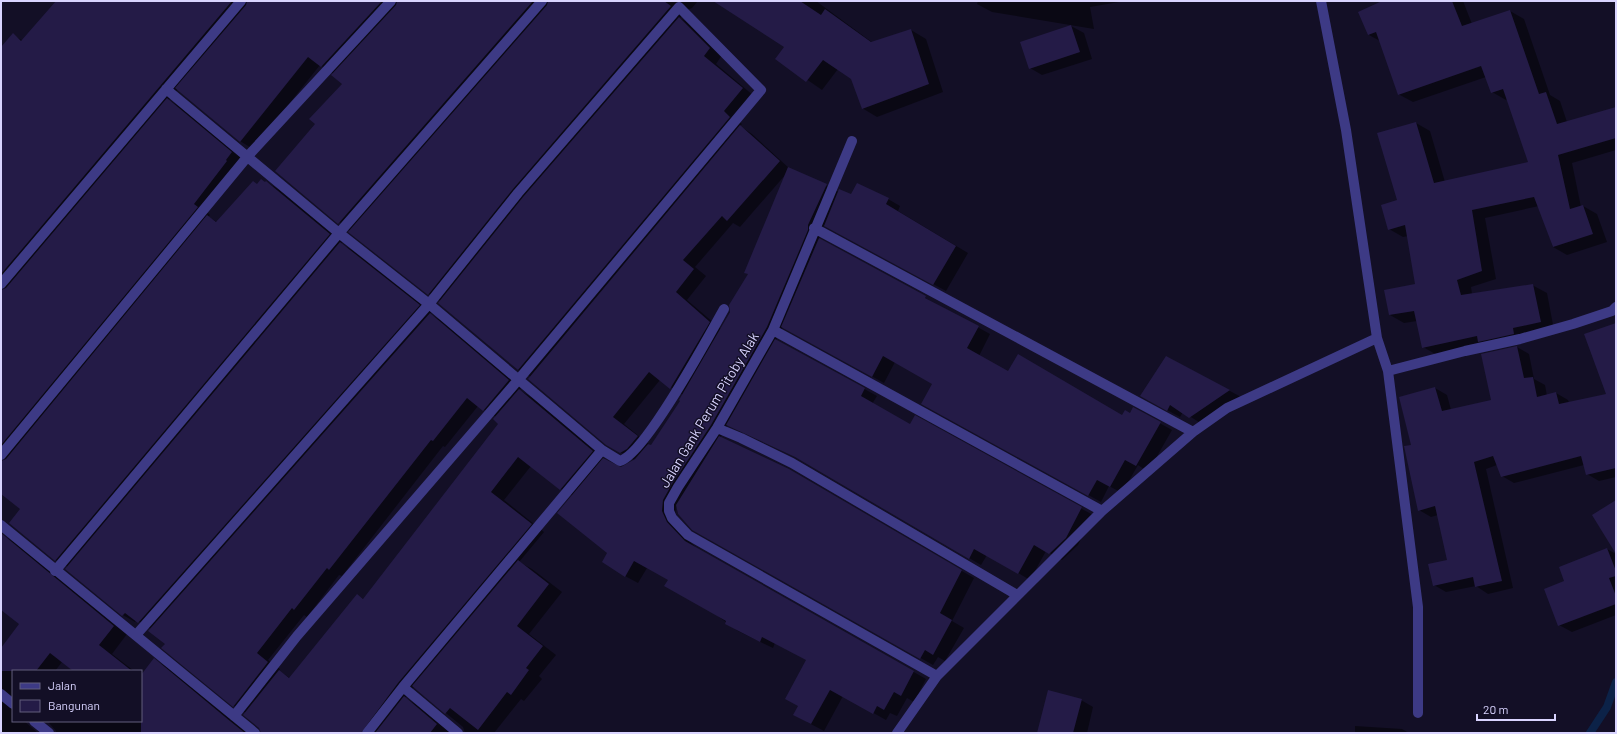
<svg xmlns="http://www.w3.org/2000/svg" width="1617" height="734" font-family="Barlow,sans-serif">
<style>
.shadow{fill:#0007;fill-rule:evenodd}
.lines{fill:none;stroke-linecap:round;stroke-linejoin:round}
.stream{stroke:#0c2248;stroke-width:8}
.building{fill:#241b47}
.minor{stroke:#3d3a85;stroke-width:10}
.labels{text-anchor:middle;stroke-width:3;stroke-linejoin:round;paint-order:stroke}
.street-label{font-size:14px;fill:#d9d4ff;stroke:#130f26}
</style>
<rect width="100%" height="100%" fill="#130f26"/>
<path class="shadow" d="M57 1H696L697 2 692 8 687 10 680 18 692 25 722 55 716 64 754 96 735 118 742 124 740 126 752 134 790 169 839 192 852 196 888 199 900 206 898 211 968 253 946 291 824 225 819 239 990 334 979 356 1008 373 1122 416 1130 414 1134 409 1172 430 1148 472 1138 465 1122 493 1109 486 1101 502 934 410 933 383 895 362 884 383 783 327 776 340 877 396 872 404 910 425 915 417 1093 515 1078 545 1062 560 1046 551 1030 580 987 555 981 565 808 463 728 425 720 438 788 470 974 578 952 621 964 628 945 661 938 657 933 665 693 529 678 514 676 504 675 519 680 531 697 549 926 679 914 702 907 698 897 716 890 713 886 720 843 696 824 731 807 722 799 706 807 660 775 643 773 648 738 631 669 580 647 568 638 583 625 576 573 496 561 489 531 466 504 500 544 532 519 562 532 569 562 592 529 634 556 655 539 676 542 679 524 701 521 699 494 733H465L463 727 414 687 405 698 417 705 451 733H262V730L246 713 234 706 151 629 136 620 135 622 123 615 68 567 56 560 21 509 1 493V48L13 35 23 41ZM320 65 334 74 343 83 317 124 276 171 429 294 441 301 518 370 531 377 620 452 634 460 621 469 604 460 605 459 533 398 519 390 521 388 442 321 430 314 431 312 352 250 341 244 342 242 280 190 266 182 258 185 217 222 208 217 210 215 207 212 244 160 180 107 169 100 178 89 240 141 253 149ZM786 174 749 275 721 329 687 300 706 276 695 267 733 223 740 227ZM660 380 683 395 682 401 651 446 624 424ZM478 406 496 417 500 424 364 599 358 596 290 678 279 671 280 669 268 660 304 615 307 617 339 575 342 576 443 446 445 447Z
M729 1H816L873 43 911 30 926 39 943 92 877 117 862 108 852 79 838 69 822 90 776 58 785 47Z
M978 1H1125L1090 7 1094 29 992 12 977 4Z
M1385 1H1463L1472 24 1510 11 1524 19 1550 95 1560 101 1567 122 1616 108V150L1572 163 1581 207 1583 206 1597 214 1607 242 1567 255 1553 247 1539 206 1485 218 1496 279 1471 287 1472 294 1532 285 1547 293 1554 330 1437 355 1423 347 1417 321 1404 323 1390 315 1416 285 1408 236 1403 237 1389 229 1398 201 1416 123 1430 131 1445 182 1530 163 1508 99 1506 100 1492 92 1486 77 1413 102 1398 94 1380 41 1369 35Z
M1071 26 1084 33 1092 59 1042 75 1030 68Z
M1517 347 1529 354 1534 379 1545 385 1547 396 1556 393 1568 400 1569 403 1616 393V477L1599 481 1587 474 1584 465 1514 483 1502 476 1497 465 1486 469 1513 588 1488 594 1476 586 1446 592 1434 585 1448 560 1438 515 1431 517 1419 510 1413 445 1435 388 1447 395 1451 410 1492 401Z
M1167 357 1230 391 1241 397 1202 424 1183 412 1180 417 1154 403Z
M1 535 14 542 127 634 112 654 134 671H74L62 662 55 671H13V696L10 697V707L13 710V721H24L38 733H1V649L21 624 1 609Z
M1607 549 1616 554V615L1572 632 1559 625Z
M154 660 167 667 248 733H56V731L49 723 51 721H141V676Z
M1081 700 1093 707 1087 733H1038Z
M1355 726 1402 729 1409 733H1355Z"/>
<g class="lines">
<path class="stream" d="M1590 733 1607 707 1616 682"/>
</g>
<path class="building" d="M56 1H232L1 274V47L13 33 21 41Z
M247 1H382L321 67 308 57 240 142 175 88 246 5Z
M397 1H533L338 224 275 171 315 124 309 119 342 84 331 75 396 5Z
M548 1H664L671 6 513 189 428 295 348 232 547 5Z
M713 1H800L821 15 825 9 871 42 911 29 929 84 862 109 851 79 823 60 806 82 775 59 784 47Z
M1382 1H1452L1462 26 1510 10 1539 94 1546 92 1557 124 1616 107V138L1558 155 1570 209 1583 205 1593 234 1553 247 1534 197 1472 210 1482 271 1457 280 1461 295 1533 284 1541 322 1513 328 1514 334 1478 342 1477 336 1422 348 1414 311 1389 315 1384 290 1415 284 1405 225 1388 230 1381 205 1397 200 1377 133 1416 122 1434 183 1528 162 1503 89 1491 93 1481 66 1398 95 1376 32 1368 35 1358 12Z
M679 17 710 48 704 56 743 88 724 111 730 117 518 370 438 303 523 197Z
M1071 25 1080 52 1029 69 1020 42Z
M167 98 232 152 226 160 227 161 194 204 198 207 1 445V290L6 288Z
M740 125 780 161 727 221 722 216 683 260 694 269 676 292 710 322 670 389 649 372 613 417 638 436 627 449 620 453 606 445 528 379Z
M788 167 827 184 808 225V230L767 327 711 425 672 484 663 500 662 511 667 522 685 541 914 671 901 696 894 692 884 710 877 706 873 714 830 690 811 724 793 715 798 706 785 699 806 660 762 637 760 642 725 624 726 621 664 586 668 580 634 561 625 577 602 562 607 553 557 513 603 458 621 467 635 459 648 444 651 445 680 401 679 400 730 312 729 305 748 274 744 273Z
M261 179 265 182 266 181 330 234 55 561 9 523 20 509 1 494V461L6 459 207 215 216 222 253 181 257 184Z
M857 183 889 198 886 204 956 246 933 285 824 226 839 189 851 194Z
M819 238 926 296 925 298 979 326 967 348 1008 371 1018 354 1122 415 1125 410 1130 413 1133 407 1161 422 1136 466 1125 460 1110 487 1097 480 1088 496 921 404 932 384 883 356 872 377 781 327Z
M340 242 420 305 138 623 125 613 122 616 65 569Z
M430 313 509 380 483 411 467 398 433 441 431 440 329 570 327 568 294 610 292 608 257 653 268 662 233 707 161 648 165 644 148 631Z
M1616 323V468L1586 475 1581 456 1501 477 1493 456 1474 462 1502 581 1475 587 1473 577 1433 586 1428 564 1447 560 1435 506 1418 511 1404 446 1411 445 1399 397 1435 387 1442 411 1491 400 1481 354 1517 346 1524 378 1533 377 1537 397 1556 392 1559 404 1606 394 1584 334Z
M775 339 865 388 861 396 910 424 915 415 1082 507 1066 538 1049 554 1034 545 1018 574 974 549 969 559 795 457 726 425Z
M1166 356 1230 390 1189 418 1170 405 1167 411 1140 396Z
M519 389 593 451 560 490 518 457 491 492 532 524 398 683 361 733H261L259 728 243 715 279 670 289 678 357 594 363 599 498 424 493 419Z
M719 436 789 469 962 570 940 613 952 620 933 655 925 650 920 659 692 530 678 514 676 505Z
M1616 500V554L1592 515Z
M1 533 114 626 99 645 132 671H73L50 653 36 671H1V648L19 624 1 610Z
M1607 548 1616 571V576L1609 578 1616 596V604L1558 626 1544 589 1564 581 1559 567Z
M518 560 549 584 517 626 543 646 526 668 529 670 511 695 507 692 478 730 450 708 445 714 412 686Z
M154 658 230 721 245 733H141V675Z
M1048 690 1082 699 1073 733H1037Z
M404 696 437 724 430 733H375Z"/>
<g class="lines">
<path class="minor" d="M166 89 339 233 429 304 602 450
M852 141 773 330 717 428 678 487 669 503V511L672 518 688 535 937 676
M814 228 1193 432
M1 284 241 1
M773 330 1102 511
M1377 338 1388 371 1418 607V713
M1388 371 1465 351 1520 339 1573 324 1612 311 1616 307
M717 428 741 438 792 463 1017 595
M1 455 248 156 391 1
M1 525 255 733
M55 571 339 233 542 1
M136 635 429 304 518 193 679 7 761 90 519 379 297 636 234 716
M403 687 458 733
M1 694 13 704
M34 721 49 733
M367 733 403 687 602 450 620 461C645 454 709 336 724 309
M897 733 937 676 1102 511 1193 432 1227 408 1377 338 1346 130 1321 1"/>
</g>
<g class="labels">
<g class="street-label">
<text transform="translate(709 410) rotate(-59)" y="5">Jalan Gank Perum Pitoby Alak</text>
</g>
</g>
<rect width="1617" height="734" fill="none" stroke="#d9d4ff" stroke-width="4"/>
<rect x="12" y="670" width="130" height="52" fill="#130f26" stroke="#625e7d"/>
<rect x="20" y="683" width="20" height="6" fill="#3d3a85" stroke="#625e7d"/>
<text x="48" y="690" font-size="12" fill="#d9d4ff">Jalan</text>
<rect x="20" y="700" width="20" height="12" fill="#241b47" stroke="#625e7d"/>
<text x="48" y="710" font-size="12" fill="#d9d4ff">Bangunan</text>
<path d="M1477 714v6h78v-6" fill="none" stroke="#d9d4ff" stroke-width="2"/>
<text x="1483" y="714" font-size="12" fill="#d9d4ff" stroke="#130f26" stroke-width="3" paint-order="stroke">20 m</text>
</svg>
